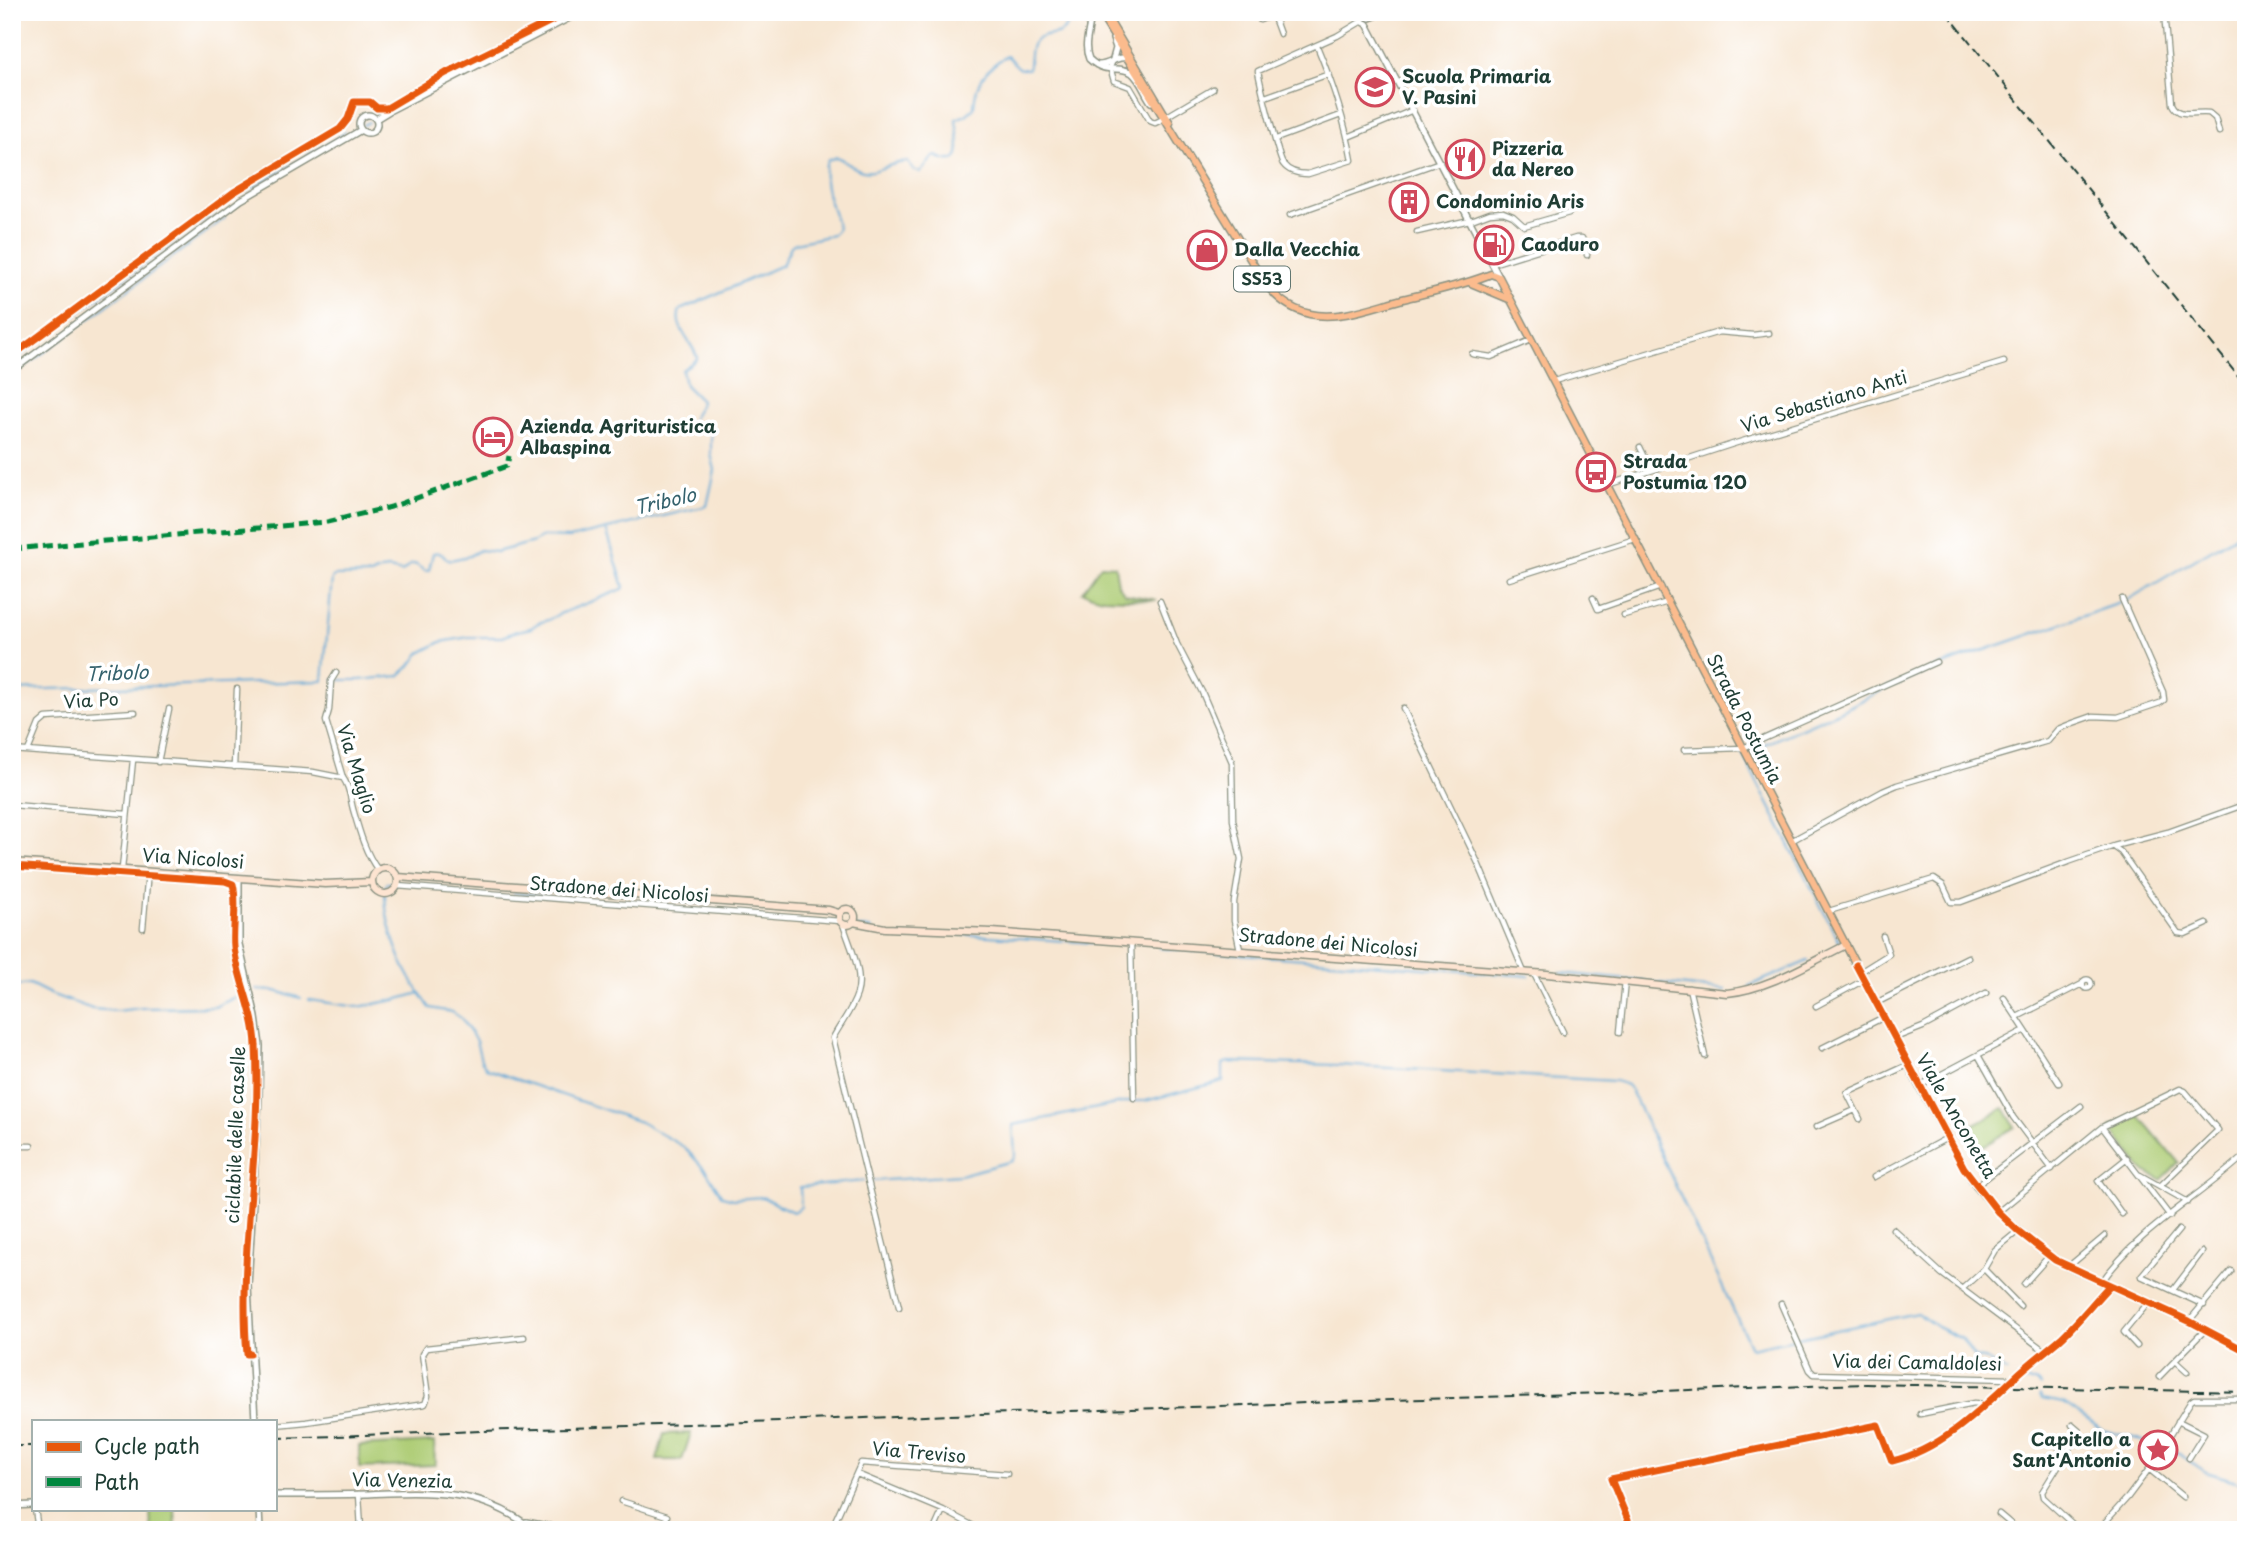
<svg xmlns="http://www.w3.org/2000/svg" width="2258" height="1542" font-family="'Playpen Sans',sans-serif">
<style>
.green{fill:#adcc74;stroke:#668454;stroke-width:2}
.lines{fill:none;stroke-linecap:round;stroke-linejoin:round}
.stream{stroke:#5fa8d6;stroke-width:2}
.minor-casing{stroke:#8b9282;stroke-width:7}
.tertiary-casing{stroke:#8b9282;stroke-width:8}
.secondary-casing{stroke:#8b9282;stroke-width:9}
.primary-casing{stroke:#8b9282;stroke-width:9}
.minor{stroke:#fff;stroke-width:4.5}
.tertiary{stroke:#fff;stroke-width:5}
.secondary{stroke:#fde4d1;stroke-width:6}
.primary{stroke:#fbbb8d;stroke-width:6}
.rail{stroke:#1f3d34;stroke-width:2;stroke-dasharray:10 5;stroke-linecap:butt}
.quiet{stroke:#00873e;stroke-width:5;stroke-dasharray:10 5;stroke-linecap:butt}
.cycleway-casing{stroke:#fff;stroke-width:11}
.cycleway{stroke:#e8590c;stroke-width:7}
.labels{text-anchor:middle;stroke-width:7;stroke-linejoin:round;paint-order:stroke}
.shield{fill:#fff;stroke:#627771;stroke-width:2}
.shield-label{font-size:16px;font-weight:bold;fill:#1f3d34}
.poi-label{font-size:18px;font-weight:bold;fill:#1f3d34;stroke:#fff;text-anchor:start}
.street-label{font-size:18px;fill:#1f3d34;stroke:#fff}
.water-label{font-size:19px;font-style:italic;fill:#35626d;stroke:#fff}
</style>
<rect width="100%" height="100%" fill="#fff"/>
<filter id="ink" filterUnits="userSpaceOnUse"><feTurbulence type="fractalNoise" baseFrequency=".0143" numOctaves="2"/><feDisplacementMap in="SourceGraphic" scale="14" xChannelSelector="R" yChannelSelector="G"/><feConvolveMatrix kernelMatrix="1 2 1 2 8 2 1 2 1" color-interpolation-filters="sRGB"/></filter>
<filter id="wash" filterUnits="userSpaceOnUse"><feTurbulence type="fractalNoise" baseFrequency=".00686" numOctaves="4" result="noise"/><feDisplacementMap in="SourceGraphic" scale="28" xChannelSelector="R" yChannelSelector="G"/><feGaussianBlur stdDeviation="1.57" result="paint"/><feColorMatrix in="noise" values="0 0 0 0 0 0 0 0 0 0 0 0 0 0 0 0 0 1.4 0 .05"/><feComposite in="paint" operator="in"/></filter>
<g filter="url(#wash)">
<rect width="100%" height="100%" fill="#f7e6d1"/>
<path class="green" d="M1101 565 1115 566 1118 585 1125 594 1157 600 1103 598 1082 592Z
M2004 1108 2015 1127 1975 1151 1964 1130Z
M2138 1115 2179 1163 2161 1180 2143 1170 2111 1129V1127Z
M691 1433 682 1460H657L664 1434Z
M434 1442 435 1465 359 1468V1446Z
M150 1509H175L176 1530H151Z"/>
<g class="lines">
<path class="stream" d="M363 125 369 122
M12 362 228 202 339 137 345 131
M12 376 225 218
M2126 601 2246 529
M334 680H360L399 676 413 663 420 653 441 642 469 637H502L517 631 531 628 538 623 548 620 557 615 623 589 624 587 606 529
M12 690 323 681 332 578 334 576 371 575 381 570 389 569 402 572 410 565 415 564 425 571 429 570 433 553C442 551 443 557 450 560L469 556 480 550 496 552 534 542 543 537 569 538 707 506 715 470 711 454V433L707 429 693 431V418L701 401 685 385 682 370 697 359V357C692 342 673 327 680 310L782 265 791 246 795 243 833 235 838 228C833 209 818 178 828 160L837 157C846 161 853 169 863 171 878 174 891 161 908 162L913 170 921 172 933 157 936 156C969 173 957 135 956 119L966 115 974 108C974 85 986 67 1007 56L1020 69H1028C1031 61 1028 48 1034 42 1048 28 1063 46 1073 12
M1751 750 1843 710 1886 688 1948 663 2120 603
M1742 753 1841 945
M385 888 387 883H399
M514 893 550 896
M852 927 872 929
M958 934 1095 943
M1160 948 1529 976
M1561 973 1726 990
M12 986 30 984 50 994 92 1009 117 1011 141 1008 215 1007 235 997
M1749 986 1808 961
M257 990 275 991 301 998
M420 993 430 1008 452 1012 461 1018 476 1041 481 1060 487 1069 640 1122 684 1147 707 1172 722 1196 734 1199 762 1197 793 1212 801 1207 800 1187 864 1181
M309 1000 358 1007 395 1000 420 993C401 967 386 928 385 895
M871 1181 960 1175 1012 1161 1015 1155 1013 1125 1132 1101H1145L1223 1081V1064L1228 1062 1338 1065 1615 1081 1627 1085 1631 1090 1751 1348 1917 1313 1937 1327 1962 1339 1974 1357 1987 1360 2007 1372
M2022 1382H2037L2041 1386
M2040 1395 2042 1399 2064 1403 2102 1430 2138 1439 2157 1447
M2165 1448 2172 1449 2206 1472 2246 1484"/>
</g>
</g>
<g filter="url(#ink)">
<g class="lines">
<defs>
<path id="minor" d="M2164 12 2172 104C2179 119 2195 111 2209 113L2215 118 2219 132
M1273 15 1280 34
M1260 20 1281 12
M1317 46C1332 82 1345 121 1352 160L1308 174C1299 174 1289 172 1283 164 1279 160 1260 83 1258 71L1337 36 1362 21
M1113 60 1110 67 1114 81 1130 87 1150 121 1155 123 1161 120
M1265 97 1329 74
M1169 115 1213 89
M1348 137 1413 110
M1276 139 1341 115
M1290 215 1440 162
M1417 232 1474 219 1490 213 1503 212 1513 216 1524 226 1569 213
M1492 264 1576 238H1582L1587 255
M1472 354 1491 357 1531 340
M1554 381 1719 332 1753 335 1769 333
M1640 447 1651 470
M1607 485 1733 444 2004 362
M1509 579 1635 539
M1593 598 1598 609 1661 587
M1160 601 1177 644 1202 692 1232 762 1233 820 1241 859 1234 902V921L1240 950
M1624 615 1668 602
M336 673 331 681 329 710 326 721 343 778C350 787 350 798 353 809 359 830 365 853 378 870
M1403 708 1478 863 1524 972
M12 750 313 772 343 778
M1684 750 1743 748 1936 662
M28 751 39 724 46 718 135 712
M158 762 169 709
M234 767 237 689
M12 805 127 814
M1791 841 1883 791 1897 785 2048 741 2058 729 2073 723 2093 716 2118 717 2160 703 2164 700 2163 692 2122 599
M2114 847 2121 852 2178 933 2185 934 2207 924
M122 869 133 760
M397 886 840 921
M1829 911 1934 879 1943 885 1951 902H1961L2068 862 2114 846 2168 832 2246 804
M843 924C849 944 864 972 857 994 852 1010 841 1023 833 1038L899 1307
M143 928 148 871
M1131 942 1134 1098
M1860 972 1889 954 1883 936
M1534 974 1563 1032
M2082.5 984a4.5 4.5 0 1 1 9 0a4.5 4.5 0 1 1-9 0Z
M1689 988 1705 1056
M2004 998 2025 1030
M1876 1003 1968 957
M1816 1006 1864 980
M2017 1017 2082 984
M1620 1032 1625 981
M1895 1038 1923 1027 1986 993
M1822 1048 1884 1017
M1978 1055 2013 1117 2052 1169
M1919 1086 2025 1030 2059 1083
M1860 1119 1847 1093 1908 1065
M1816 1127 1855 1110
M2102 1127 2170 1216
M12 1146H31
M2140 1175 2188 1202
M1874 1177 1947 1138
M1976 1186 2081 1106
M1998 1212 2102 1127 2180 1089 2185 1091 2218 1130 2160 1186
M2122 1214 2098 1181 2127 1158
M1893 1229 1942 1274 2045 1351
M2179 1230 2141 1276 2204 1305
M2018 1231 1995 1250 1984 1269 2020 1306
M2068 1267 2105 1236
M2101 1283C2138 1229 2199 1198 2246 1154
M2024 1284 2049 1256
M1962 1289 1984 1269
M2173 1290 2202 1252
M1781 1304 1810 1370 1814 1374 2012 1379
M2189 1321 2231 1271
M2137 1346 2124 1332 2148 1303
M2175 1361 2187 1372
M2159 1377 2205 1330
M1920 1414 1974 1403 1987 1404
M2178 1421 2204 1434 2189 1458
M275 1425 306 1422 425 1404 428 1396 422 1354 426 1348 524 1337
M2072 1425 2079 1431 2078 1434 2042 1492 2043 1497 2079 1530
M2044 1435 2060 1448 2063 1457
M2149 1469 2183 1497
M857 1474 943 1510 981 1530
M359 1494 361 1529
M621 1501 667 1516 663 1530
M35 1509 38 1530
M1999 1514 2018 1530
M351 1530 417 1527
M831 1530 861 1463 1007 1474
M934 1530 943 1510
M1632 1530 1611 1479 1878 1425 1892 1461C1941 1450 1980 1410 2015 1377 2030 1363 2046 1351 2061 1338 2078 1322 2093 1303 2109 1286
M2098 1530 2128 1497 2149 1469 2191 1401 2194 1399H2246"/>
<path id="tertiary" d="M1090 12C1092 28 1082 43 1089 59 1107 76 1118 64 1132 73 1140 79 1145 94 1151 102
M1365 15 1362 18 1363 22 1367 24 1499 277
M1370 18 1386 12
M1113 39 1116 48 1113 59
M1097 65C1110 66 1117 54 1130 59
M359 124a9 9 0 1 1 18 0a9 9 0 1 1-18 0Z
M376 119 389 111 581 12
M12 371 241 200 361 130
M239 878V944L256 1017 260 1045 259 1099 248 1286 255 1421
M275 1495C305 1495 336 1495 366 1494 429 1491 481 1488 534 1530
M12 1506 33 1505
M259 1509 260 1530
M526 1522 547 1526
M542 1530 550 1526 558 1530"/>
<path id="secondary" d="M12 862 325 884 372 882
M372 881a13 13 0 1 1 26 0a13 13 0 1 1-26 0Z
M398 877 829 910 839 913
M839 917a8 8 0 1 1 16 0a8 8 0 1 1-16 0Z
M853 922 885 928 992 932 1547 974 1727 993C1769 989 1809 963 1846 945"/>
<path id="primary" d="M1099 12 1260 275C1272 295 1288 309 1310 314 1341 321 1377 305 1407 298 1435 291 1464 285 1491 274L1499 277 1919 1086 1964 1168 1976 1186 1998 1212 2042 1251 2068 1267 2189 1321 2246 1351
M1104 12 1170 123
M1471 283 1509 299"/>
</defs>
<use href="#minor" class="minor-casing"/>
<use href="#tertiary" class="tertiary-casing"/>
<use href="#secondary" class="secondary-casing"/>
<use href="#primary" class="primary-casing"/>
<use href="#minor" class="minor"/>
<use href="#tertiary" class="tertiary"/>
<use href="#secondary" class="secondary"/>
<use href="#primary" class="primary"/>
<path class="rail" d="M1946 12 2246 386
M275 1438 1867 1384 2246 1392
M12 1446H33"/>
<path class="quiet" d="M12 549 327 522 391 507 507 466 509 456"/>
<defs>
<path id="cycleway" d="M12 356 234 192 340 129 348 119 354 102H370L377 108H387L446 73 569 12
M12 866 225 881 233 884C238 904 232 927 234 947 238 981 255 1012 256 1046 262 1149 238 1251 247 1354H250
M1856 965 1964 1168 1998 1212 2018 1231 2055 1260 2189 1321 2246 1351
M1632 1530 1611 1479 1878 1425 1892 1461C1941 1450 1980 1410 2015 1377 2030 1363 2046 1351 2061 1338 2078 1322 2093 1303 2109 1286"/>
</defs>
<use href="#cycleway" class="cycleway-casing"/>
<use href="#cycleway" class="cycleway"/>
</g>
</g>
<defs>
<symbol id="school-ring" viewBox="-11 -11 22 22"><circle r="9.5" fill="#fff" stroke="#d1495b" stroke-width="1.5"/><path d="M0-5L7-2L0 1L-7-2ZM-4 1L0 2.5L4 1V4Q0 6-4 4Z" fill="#d1495b"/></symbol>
<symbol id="restaurant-ring" viewBox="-11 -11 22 22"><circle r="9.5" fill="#fff" stroke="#d1495b" stroke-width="1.5"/><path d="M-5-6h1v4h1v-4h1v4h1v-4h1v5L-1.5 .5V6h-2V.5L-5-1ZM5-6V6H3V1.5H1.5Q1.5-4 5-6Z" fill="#d1495b"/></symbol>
<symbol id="building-ring" viewBox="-11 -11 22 22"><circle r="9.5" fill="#fff" stroke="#d1495b" stroke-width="1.5"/><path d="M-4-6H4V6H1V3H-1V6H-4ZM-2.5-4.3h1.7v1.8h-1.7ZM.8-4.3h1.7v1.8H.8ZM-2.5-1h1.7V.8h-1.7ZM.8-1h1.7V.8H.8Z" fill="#d1495b"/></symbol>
<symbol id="fuel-ring" viewBox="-11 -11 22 22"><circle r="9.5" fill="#fff" stroke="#d1495b" stroke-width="1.5"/><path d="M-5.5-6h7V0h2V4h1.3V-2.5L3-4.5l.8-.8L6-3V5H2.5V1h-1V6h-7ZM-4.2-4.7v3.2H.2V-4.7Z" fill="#d1495b"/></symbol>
<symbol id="shop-ring" viewBox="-11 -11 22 22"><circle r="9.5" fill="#fff" stroke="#d1495b" stroke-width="1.5"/><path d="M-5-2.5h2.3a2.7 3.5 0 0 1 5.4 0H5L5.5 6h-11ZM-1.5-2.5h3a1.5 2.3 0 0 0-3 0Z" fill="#d1495b"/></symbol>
<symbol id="hotel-ring" viewBox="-11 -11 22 22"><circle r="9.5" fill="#fff" stroke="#d1495b" stroke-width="1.5"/><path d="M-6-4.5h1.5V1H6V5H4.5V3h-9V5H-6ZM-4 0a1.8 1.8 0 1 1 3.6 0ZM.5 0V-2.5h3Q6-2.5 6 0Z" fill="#d1495b"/></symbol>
<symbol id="bus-ring" viewBox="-11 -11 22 22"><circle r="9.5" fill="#fff" stroke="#d1495b" stroke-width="1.5"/><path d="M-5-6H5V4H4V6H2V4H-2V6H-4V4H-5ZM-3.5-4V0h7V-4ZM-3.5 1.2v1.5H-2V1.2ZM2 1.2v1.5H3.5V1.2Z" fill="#d1495b"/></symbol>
<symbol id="sight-ring" viewBox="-11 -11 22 22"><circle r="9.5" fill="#fff" stroke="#d1495b" stroke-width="1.5"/><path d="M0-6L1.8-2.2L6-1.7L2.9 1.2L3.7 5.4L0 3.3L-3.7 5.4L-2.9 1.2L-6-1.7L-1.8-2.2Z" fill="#d1495b"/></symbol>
</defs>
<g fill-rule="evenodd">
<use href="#school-ring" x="1353" y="65" width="44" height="44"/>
<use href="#restaurant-ring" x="1443" y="137" width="44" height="44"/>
<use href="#building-ring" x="1387" y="180" width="44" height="44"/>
<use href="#fuel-ring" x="1472" y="223" width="44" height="44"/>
<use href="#shop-ring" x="1185" y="228" width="44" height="44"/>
<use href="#hotel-ring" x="471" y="415" width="44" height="44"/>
<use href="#bus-ring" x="1574" y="450" width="44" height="44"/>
<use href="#sight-ring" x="2136" y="1428" width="44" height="44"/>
</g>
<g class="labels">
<rect class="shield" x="1234" y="266.5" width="56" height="25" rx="5"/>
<g class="shield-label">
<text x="1262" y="285">SS53</text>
</g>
<g class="poi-label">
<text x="1402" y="83">Scuola Primaria<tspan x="1402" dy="21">V. Pasini</tspan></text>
<text x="1492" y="155">Pizzeria<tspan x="1492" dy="21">da Nereo</tspan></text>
<text x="1436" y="208">Condominio Aris</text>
<text x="1521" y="251">Caoduro</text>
<text x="1234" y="256">Dalla Vecchia</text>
<text x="520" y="433">Azienda Agrituristica<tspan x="520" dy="21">Albaspina</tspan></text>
<text x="1623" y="468">Strada<tspan x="1623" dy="21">Postumia 120</tspan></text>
<text x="2131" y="1446" text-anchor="end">Capitello a<tspan x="2131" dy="21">Sant'Antonio</tspan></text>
</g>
<g class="street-label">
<text transform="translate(1824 402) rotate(-17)" y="6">Via Sebastiano Anti</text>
<text transform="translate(91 701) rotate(-3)" y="6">Via Po</text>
<text transform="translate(1744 719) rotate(63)" y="6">Strada Postumia</text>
<text transform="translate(356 769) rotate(73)" y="6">Via Maglio</text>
<text transform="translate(193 859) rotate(4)" y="6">Via Nicolosi</text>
<text transform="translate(619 890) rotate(4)" y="6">Stradone dei Nicolosi</text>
<text transform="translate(1328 943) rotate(5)" y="6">Stradone dei Nicolosi</text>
<text transform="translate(1956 1116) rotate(60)" y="6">Viale Anconetta</text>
<text transform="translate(236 1135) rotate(-88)" y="6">ciclabile delle caselle</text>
<text transform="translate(1917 1363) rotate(1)" y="6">Via dei Camaldolesi</text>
<text transform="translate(919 1453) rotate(5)" y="6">Via Treviso</text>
<text transform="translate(402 1481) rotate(1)" y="6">Via Venezia</text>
</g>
<g class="water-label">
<text transform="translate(665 501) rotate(-13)" y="7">Tribolo</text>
<text transform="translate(117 673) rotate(-2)" y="7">Tribolo</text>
</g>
</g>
<rect width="2258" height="1542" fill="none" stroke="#fff" stroke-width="42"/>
<rect x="32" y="1420" width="245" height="91" fill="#ffffff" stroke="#a5b1ae" stroke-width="2"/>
<rect x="46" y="1442" width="35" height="10" fill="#e8590c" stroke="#a5b1ae" stroke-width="2"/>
<text x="94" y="1454" font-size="21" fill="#1f3d34">Cycle path</text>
<rect x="46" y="1477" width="35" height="10" fill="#00873e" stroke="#a5b1ae" stroke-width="2"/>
<text x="94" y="1490" font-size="21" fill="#1f3d34">Path</text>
</svg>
